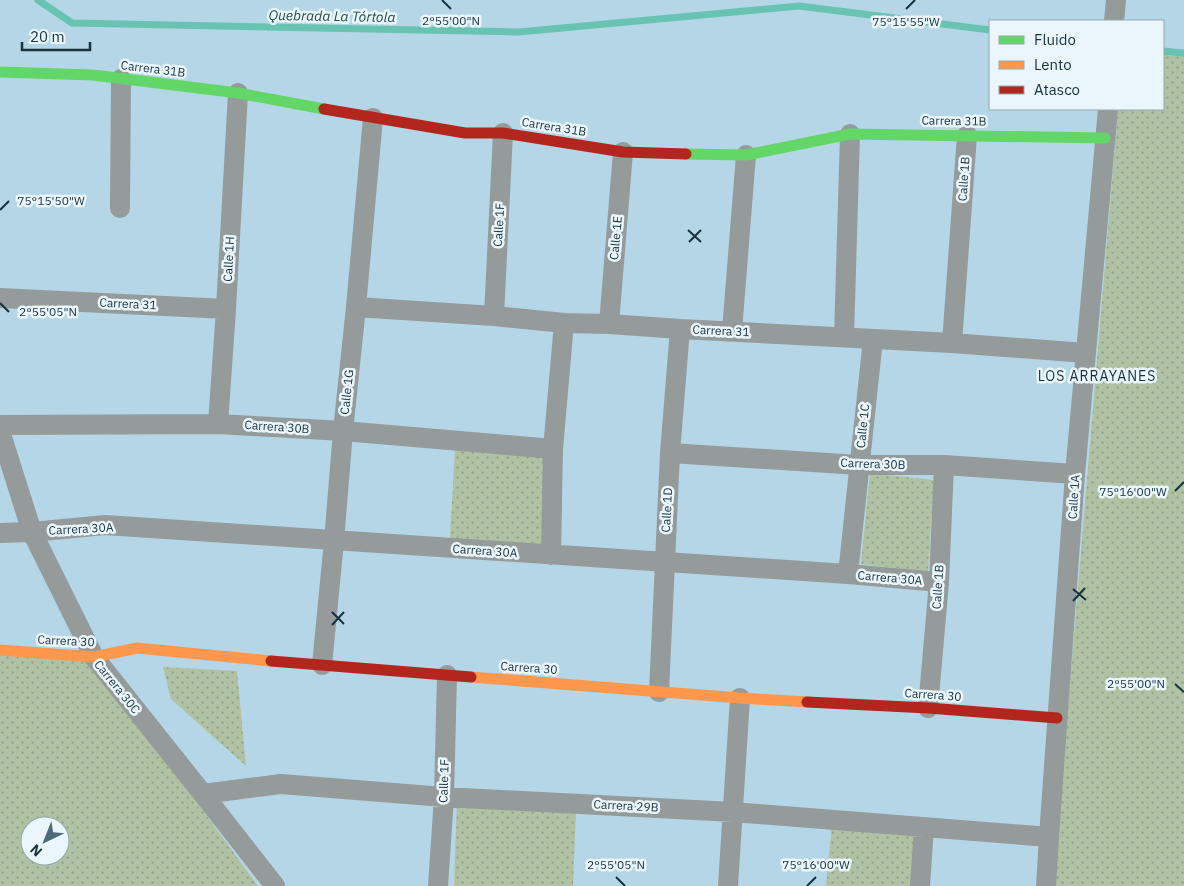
<svg xmlns="http://www.w3.org/2000/svg" width="1184" height="886" font-family="'IBM Plex Sans',sans-serif">
<style>
.park{fill:url(#park-dots);fill-rule:evenodd}
.lines{fill:none;stroke-linecap:round;stroke-linejoin:round}
.stream{stroke:#68c3b2;stroke-width:7}
.street{stroke:#959a9a;stroke-width:20}
.fast{stroke:#63d668;stroke-width:11}
.slow{stroke:#ff974d;stroke-width:11}
.jam{stroke:#b3261e;stroke-width:11}
.ticks{fill:none;stroke:#17313d;stroke-width:2}
.labels{text-anchor:middle;stroke-width:5;stroke-linejoin:round;paint-order:stroke}
.street-label{font-size:12px;fill:#17313d;stroke:#eaf6fc}
.water-label{font-size:14px;font-style:italic;fill:#1e4e40;stroke:#eaf6fc}
.neighbourhood-label{font-size:14px;letter-spacing:1px;fill:#17313d;stroke:#eaf6fc}
.ticks-label{font-size:12px;text-anchor:middle;fill:#17313d;stroke:#eaf6fc;stroke-width:5;stroke-linejoin:round;paint-order:stroke}
</style>
<defs>
<pattern id="park-dots" width="8" height="8" patternUnits="userSpaceOnUse" patternTransform="scale(1.25)"><rect width="8" height="8" fill="#b0c2a3"/><path d="M2 2h.1M6 6h.1" fill="none" stroke="#8e9e86" stroke-width="1.8" stroke-linecap="round"/></pattern>
</defs>
<rect width="100%" height="100%" fill="#b4d6e7"/>
<path class="park" d="M1163 52 1184 53V886H1053L1118 109H1163Z
M455 448 548 454 545 544 450 539Z
M870 473 934 480 928 572 861 564Z
M0 649 101 650 183 783 258 886H0ZM30 826H60V856H30Z
M163 667 237 671 246 766 171 699Z
M457 800 576 811 573 886H454Z
M832 824 921 830 914 886H826Z"/>
<g class="lines">
<path class="stream" d="M38 0 72 23 519 32 799 6 990 30
M1163 51 1184 53"/>
<path class="street" d="M1114 21 1116 0
M120 208 121 79
M0 298 226 309
M356 307 494 316 564 323 609 324 680 329 952 343 1086 353
M494 316 503 133
M609 324 623 152
M732 331 746 155
M844 337 850 134
M952 343 967 135
M218 424 226 309 238 93
M0 425 218 424 343 431 553 449
M0 431 32 532 94 657 203 794 275 886
M670 453 859 465H944L1075 474
M0 533 32 532 105 525 848 574 939 582
M551 555 553 449 564 323
M848 574 873 339
M322 665 334 541 343 431 356 307 373 118
M659 692 670 453 680 329
M928 708 939 582 944 465
M203 794 281 784 444 797 733 812 1049 837
M438 886 444 797 447 675
M728 886 740 698
M920 886 924 827
M1046 886 1050 822 1075 474 1108 109"/>
<path class="fast" d="M0 72 93 75 238 93 324 109
M686 154 746 155 850 134 1105 138"/>
<path class="slow" d="M0 650 94 657 137 648 271 661
M471 677 740 698 807 702"/>
<path class="jam" d="M324 109 465 133H503L623 152 686 154
M271 661 471 677
M807 702 928 708 1057 718"/>
</g>
<path class="ticks" d="M442 0 451 9M906 9 915 0M0 210 9 201M688 230 701 242M689 242 701 230M0 303 9 312M1175 491 1184 482M1073 589 1086 600M1073 601 1085 588M332 612 344 624M332 625 344 612M1175 684 1184 692M616 877 625 886M807 886 816 877"/>
<g class="labels">
<g class="street-label">
<text transform="translate(153 69) rotate(7)" y="4">Carrera 31B</text>
<text transform="translate(954 121) rotate(1)" y="4">Carrera 31B</text>
<text transform="translate(554 127) rotate(9)" y="4">Carrera 31B</text>
<text transform="translate(964 179) rotate(-86)" y="4">Calle 1B</text>
<text transform="translate(499 225) rotate(-87)" y="4">Calle 1F</text>
<text transform="translate(616 238) rotate(-85)" y="4">Calle 1E</text>
<text transform="translate(229 259) rotate(-87)" y="4">Calle 1H</text>
<text transform="translate(128 304) rotate(3)" y="4">Carrera 31</text>
<text transform="translate(721 331) rotate(3)" y="4">Carrera 31</text>
<text transform="translate(347 392) rotate(-84)" y="4">Calle 1G</text>
<text transform="translate(863 426) rotate(-84)" y="4">Calle 1C</text>
<text transform="translate(277 427) rotate(4)" y="4">Carrera 30B</text>
<text transform="translate(873 464) rotate(2)" y="4">Carrera 30B</text>
<text transform="translate(1074 497) rotate(-86)" y="4">Calle 1A</text>
<text transform="translate(667 510) rotate(-87)" y="4">Calle 1D</text>
<text transform="translate(81 529) rotate(-3)" y="4">Carrera 30A</text>
<text transform="translate(485 551) rotate(4)" y="4">Carrera 30A</text>
<text transform="translate(890 578) rotate(5)" y="4">Carrera 30A</text>
<text transform="translate(938 587) rotate(-86)" y="4">Calle 1B</text>
<text transform="translate(66 641) rotate(3)" y="4">Carrera 30</text>
<text transform="translate(529 668) rotate(4)" y="4">Carrera 30</text>
<text transform="translate(117 687) rotate(51)" y="4">Carrera 30C</text>
<text transform="translate(933 695) rotate(4)" y="4">Carrera 30</text>
<text transform="translate(444 781) rotate(-88)" y="4">Calle 1F</text>
<text transform="translate(626 806) rotate(3)" y="4">Carrera 29B</text>
</g>
<g class="water-label">
<text transform="translate(332 16) rotate(1)" y="5">Quebrada La Tórtola</text>
</g>
<g class="neighbourhood-label">
<text x="1097" y="381">LOS ARRAYANES</text>
</g>
</g>
<g class="ticks-label">
<text x="451" y="25">2°55'00"N</text>
<text x="906" y="26">75°15'55"W</text>
<text x="51" y="205">75°15'50"W</text>
<text x="48" y="316">2°55'05"N</text>
<text x="1133" y="496">75°16'00"W</text>
<text x="1136" y="688">2°55'00"N</text>
<text x="816" y="869">75°16'00"W</text>
<text x="616" y="869">2°55'05"N</text>
</g>
<rect x="989" y="20" width="175" height="90" fill="#eaf6fc" stroke="#96a7b0"/>
<rect x="999" y="36" width="25" height="8" fill="#63d668" stroke="#96a7b0"/>
<text x="1034" y="45" font-size="15" fill="#17313d">Fluido</text>
<rect x="999" y="61" width="25" height="8" fill="#ff974d" stroke="#96a7b0"/>
<text x="1034" y="70" font-size="15" fill="#17313d">Lento</text>
<rect x="999" y="86" width="25" height="8" fill="#b3261e" stroke="#96a7b0"/>
<text x="1034" y="95" font-size="15" fill="#17313d">Atasco</text>
<g transform="translate(45 841) rotate(223)"><circle r="24" fill="#eaf6fc" stroke="#96a7b0"/>
<path d="M0-4L9 19L0 12L-9 19Z" fill="#4e6b78"/>
<text y="-8" font-size="14" font-weight="bold" text-anchor="middle" fill="#17313d">N</text>
</g>
<path d="M22 42v8h68v-8" fill="none" stroke="#17313d" stroke-width="2.5"/>
<text x="30" y="42" font-size="15" fill="#17313d" stroke="#eaf6fc" stroke-width="4" paint-order="stroke">20 m</text>
</svg>
